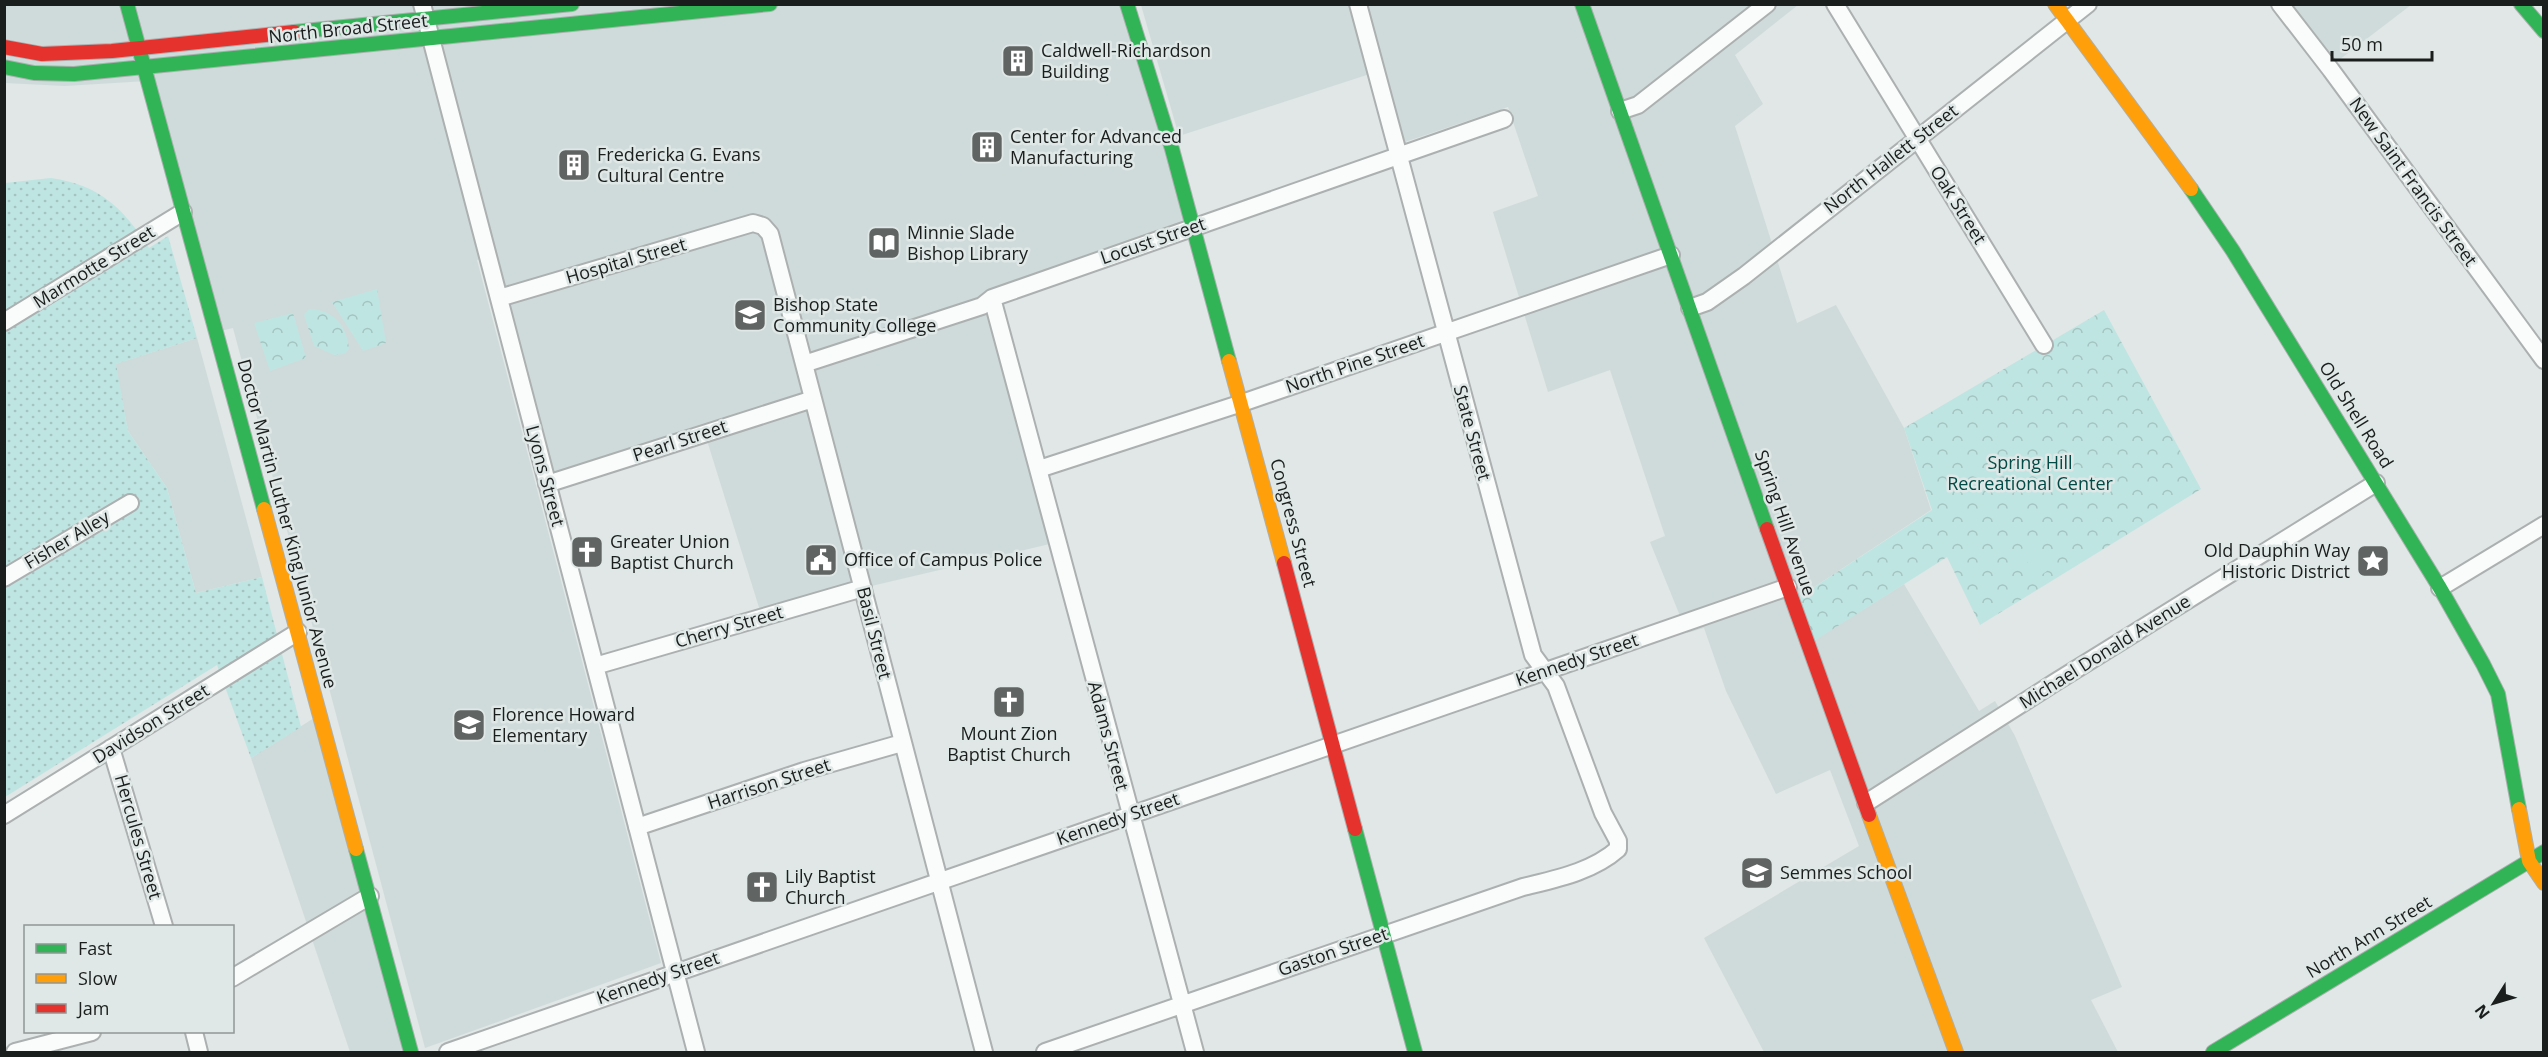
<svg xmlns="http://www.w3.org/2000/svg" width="2548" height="1057" font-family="'Open Sans',sans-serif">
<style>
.built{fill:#cfdbda}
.grass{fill:url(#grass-dots)}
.park{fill:url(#park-crowns)}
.pitch{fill:#bfe5e2}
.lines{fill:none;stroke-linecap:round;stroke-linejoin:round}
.street-casing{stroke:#acb0b0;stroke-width:20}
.fast-casing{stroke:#acb0b0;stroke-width:16}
.slow-casing{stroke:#acb0b0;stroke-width:16}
.jam-casing{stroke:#acb0b0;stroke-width:16}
.street{stroke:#fafbfb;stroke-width:16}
.fast{stroke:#30b455;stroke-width:14}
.slow{stroke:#ff9f0a;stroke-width:14}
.jam{stroke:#e5322d;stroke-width:14}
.labels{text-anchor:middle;stroke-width:5;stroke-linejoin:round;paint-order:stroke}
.street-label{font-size:18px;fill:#1a1e1d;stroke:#dfe8e7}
.poi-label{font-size:18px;fill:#1a1e1d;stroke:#dfe8e7;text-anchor:start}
.park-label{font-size:18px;fill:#014a45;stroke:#dfe8e7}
</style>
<defs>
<pattern id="grass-dots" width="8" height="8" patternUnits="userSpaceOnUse" patternTransform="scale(1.5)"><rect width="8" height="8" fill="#bfe5e2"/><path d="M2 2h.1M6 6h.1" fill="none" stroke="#a4c4c1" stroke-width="1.8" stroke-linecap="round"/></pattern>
<pattern id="park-crowns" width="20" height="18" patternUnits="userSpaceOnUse" patternTransform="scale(1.5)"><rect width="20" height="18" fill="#bfe5e2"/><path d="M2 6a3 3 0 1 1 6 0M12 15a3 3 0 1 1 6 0" fill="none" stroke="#a4c4c1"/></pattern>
</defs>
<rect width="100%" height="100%" fill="#e1e6e6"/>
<path class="built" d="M5 5H1127L1194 227 992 298 1058 542 863 588 762 617 705 434 547 484 487 257 477 260 661 963 425 1048 233 328 216 332 147 81 65 86 5 83Z
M1141 5H1798L1735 55 1763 104 1735 126 1797 323 1836 305 1904 428 1931 510 1799 597 1814 640 1904 584 1979 711 1995 701 2015 736 2122 987 2091 1000 2118 1052H1764L1704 938 1859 846 1830 770 1776 794 1726 691 1704 628 1687 633 1650 542 1665 536 1610 370 1548 392 1493 212 1538 196 1508 107 1402 143 1385 69 1179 136Z
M2288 5H2411L2335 63Z
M197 338 262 577 196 593 167 488 128 431 115 364Z
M314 718 405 1052H350L251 758Z"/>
<path class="grass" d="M51 178C100 185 123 208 149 248L168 236 197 338 116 364 128 431 167 488 196 593 262 577 301 727 251 758 217 665 5 797V183Z"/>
<path class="park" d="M377 289 386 343 363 351 332 302Z
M309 309C334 310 346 325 349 348L345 354 334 355 314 346 304 315Z
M2104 310 2201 489 1980 625 1947 557 1814 641 1799 597 1932 510 1904 428Z
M293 313 306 358 270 371 254 323Z"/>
<path class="pitch" d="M2030 544 2047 571 2037 578 2020 550Z"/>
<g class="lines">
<defs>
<path id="street" d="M422 4 696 1052
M1835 4 2044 345
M2280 4 2331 70 2544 360
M1620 111 1638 105 1767 4
M499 298 753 223 763 226 770 234 984 1052
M992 298 1195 1052
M1690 308 1707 302 1744 276 2088 4
M4 322 183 212
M804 364 982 306 992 298 1504 119
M1039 469 1242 403 1671 255
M547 484 813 399
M4 578 130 503
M2440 588 2544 525
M595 666 863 588
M111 748 164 926
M1866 803 2054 683 2376 483
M4 815 298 632
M637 827 804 771 902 743
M232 978 370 896
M194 1032 199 1052
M15 1052 92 1032
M448 1052 1788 587
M1045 1052 1523 887C1555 879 1592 872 1618 849V841L1603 813 1556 686 1533 655 1358 4"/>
<path id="fast" d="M127 4 264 509
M1127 4 1172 149 1229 361
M1582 4 1767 529
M2521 4 2544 31
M294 32 572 4
M4 67 34 73 74 74 770 4
M2191 189 2233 251 2440 588 2483 664 2498 694 2519 809
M1355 829 1415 1052
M356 849 411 1052
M2213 1052 2544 852"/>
<path id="slow" d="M2055 4 2191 189
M1229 361 1284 563
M264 509 356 849
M2519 809 2529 861 2544 883
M1869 815 1956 1052"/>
<path id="jam" d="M4 47 42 54 112 51 294 32
M1767 529 1869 815
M1284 563 1355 829"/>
</defs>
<use href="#street" class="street-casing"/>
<use href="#fast" class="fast-casing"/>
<use href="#slow" class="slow-casing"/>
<use href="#jam" class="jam-casing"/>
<use href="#street" class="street"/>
<use href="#fast" class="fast"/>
<use href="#slow" class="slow"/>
<use href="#jam" class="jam"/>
</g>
<defs>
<symbol id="building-square" viewBox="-11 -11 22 22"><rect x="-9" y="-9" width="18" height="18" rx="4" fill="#606463" stroke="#dfe8e7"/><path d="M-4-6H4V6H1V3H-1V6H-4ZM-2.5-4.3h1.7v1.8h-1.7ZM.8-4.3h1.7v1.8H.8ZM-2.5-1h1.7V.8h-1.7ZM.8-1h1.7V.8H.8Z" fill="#fff"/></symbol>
<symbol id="library-square" viewBox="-11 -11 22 22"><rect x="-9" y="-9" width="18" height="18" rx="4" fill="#606463" stroke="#dfe8e7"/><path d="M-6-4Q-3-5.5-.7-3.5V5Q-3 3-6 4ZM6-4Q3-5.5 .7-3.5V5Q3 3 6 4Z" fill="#fff"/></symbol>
<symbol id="university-square" viewBox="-11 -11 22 22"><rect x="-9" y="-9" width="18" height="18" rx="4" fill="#606463" stroke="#dfe8e7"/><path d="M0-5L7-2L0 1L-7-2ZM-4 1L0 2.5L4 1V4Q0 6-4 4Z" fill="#fff"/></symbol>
<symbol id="church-square" viewBox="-11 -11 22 22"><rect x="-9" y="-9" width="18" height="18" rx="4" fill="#606463" stroke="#dfe8e7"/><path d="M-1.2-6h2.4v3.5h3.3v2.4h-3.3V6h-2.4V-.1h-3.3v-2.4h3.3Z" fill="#fff"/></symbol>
<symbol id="civic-square" viewBox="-11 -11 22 22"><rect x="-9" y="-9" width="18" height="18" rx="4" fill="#606463" stroke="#dfe8e7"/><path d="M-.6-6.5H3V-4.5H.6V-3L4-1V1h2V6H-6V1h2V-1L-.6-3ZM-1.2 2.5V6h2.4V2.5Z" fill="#fff"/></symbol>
<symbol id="sight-square" viewBox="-11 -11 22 22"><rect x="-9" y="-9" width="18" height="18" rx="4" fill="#606463" stroke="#dfe8e7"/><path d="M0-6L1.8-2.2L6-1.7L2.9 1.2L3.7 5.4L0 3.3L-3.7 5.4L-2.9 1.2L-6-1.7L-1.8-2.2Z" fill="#fff"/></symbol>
<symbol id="school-square" viewBox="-11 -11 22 22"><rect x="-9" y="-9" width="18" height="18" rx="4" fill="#606463" stroke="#dfe8e7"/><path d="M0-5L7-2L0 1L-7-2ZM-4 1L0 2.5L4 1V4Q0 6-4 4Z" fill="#fff"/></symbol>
</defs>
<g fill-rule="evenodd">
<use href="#building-square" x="999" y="42" width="38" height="38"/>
<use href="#building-square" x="968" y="128" width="38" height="38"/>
<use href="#building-square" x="555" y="146" width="38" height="38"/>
<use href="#library-square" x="865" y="224" width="38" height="38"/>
<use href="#university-square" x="731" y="296" width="38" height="38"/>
<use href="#church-square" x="568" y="533" width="38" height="38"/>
<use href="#civic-square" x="802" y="541" width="38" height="38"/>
<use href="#sight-square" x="2354" y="542" width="38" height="38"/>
<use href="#church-square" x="990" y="683" width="38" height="38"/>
<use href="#school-square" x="450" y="706" width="38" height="38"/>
<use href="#school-square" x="1738" y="854" width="38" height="38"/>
<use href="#church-square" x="743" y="868" width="38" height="38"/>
</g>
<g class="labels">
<g class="street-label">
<text transform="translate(348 29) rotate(-6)" y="6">North Broad Street</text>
<text transform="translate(1891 159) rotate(-38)" y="6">North Hallett Street</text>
<text transform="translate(2413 182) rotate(54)" y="6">New Saint Francis Street</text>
<text transform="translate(1958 205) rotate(58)" y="6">Oak Street</text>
<text transform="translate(1153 241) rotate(-19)" y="6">Locust Street</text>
<text transform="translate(626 261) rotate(-16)" y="6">Hospital Street</text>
<text transform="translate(94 267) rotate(-32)" y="6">Marmotte Street</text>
<text transform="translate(1355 364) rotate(-19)" y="6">North Pine Street</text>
<text transform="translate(2356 415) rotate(58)" y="6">Old Shell Road</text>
<text transform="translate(1472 433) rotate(75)" y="6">State Street</text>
<text transform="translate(680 441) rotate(-18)" y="6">Pearl Street</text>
<text transform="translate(545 476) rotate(75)" y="6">Lyons Street</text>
<text transform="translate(1293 523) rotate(75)" y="6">Congress Street</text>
<text transform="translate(1785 523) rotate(71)" y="6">Spring Hill Avenue</text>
<text transform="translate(287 524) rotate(75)" y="6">Doctor Martin Luther King Junior Avenue</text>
<text transform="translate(67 540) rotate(-31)" y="6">Fisher Alley</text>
<text transform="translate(729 627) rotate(-16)" y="6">Cherry Street</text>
<text transform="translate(874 633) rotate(76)" y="6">Basil Street</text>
<text transform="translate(2105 652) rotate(-32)" y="6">Michael Donald Avenue</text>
<text transform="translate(1577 660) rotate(-19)" y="6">Kennedy Street</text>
<text transform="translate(151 724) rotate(-32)" y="6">Davidson Street</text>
<text transform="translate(1108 736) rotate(75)" y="6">Adams Street</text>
<text transform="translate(769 784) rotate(-18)" y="6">Harrison Street</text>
<text transform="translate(1118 819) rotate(-19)" y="6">Kennedy Street</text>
<text transform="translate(138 837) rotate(74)" y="6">Hercules Street</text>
<text transform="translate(2369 937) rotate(-31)" y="6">North Ann Street</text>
<text transform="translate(1333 952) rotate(-19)" y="6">Gaston Street</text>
<text transform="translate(658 978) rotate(-19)" y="6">Kennedy Street</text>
</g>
<g class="poi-label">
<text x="1041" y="57">Caldwell-Richardson<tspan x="1041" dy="21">Building</tspan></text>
<text x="1010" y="143">Center for Advanced<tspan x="1010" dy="21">Manufacturing</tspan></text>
<text x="597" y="161">Fredericka G. Evans<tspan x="597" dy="21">Cultural Centre</tspan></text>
<text x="907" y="239">Minnie Slade<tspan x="907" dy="21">Bishop Library</tspan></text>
<text x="773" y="311">Bishop State<tspan x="773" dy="21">Community College</tspan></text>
<text x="610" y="548">Greater Union<tspan x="610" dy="21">Baptist Church</tspan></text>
<text x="2350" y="557" text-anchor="end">Old Dauphin Way<tspan x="2350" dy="21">Historic District</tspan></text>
<text x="844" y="566">Office of Campus Police</text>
<text x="492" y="721">Florence Howard<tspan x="492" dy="21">Elementary</tspan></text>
<text x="1009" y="740" text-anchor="middle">Mount Zion<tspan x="1009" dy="21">Baptist Church</tspan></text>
<text x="1780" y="879">Semmes School</text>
<text x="785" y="883">Lily Baptist<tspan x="785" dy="21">Church</tspan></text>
</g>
<g class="park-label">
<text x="2030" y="469">Spring Hill<tspan x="2030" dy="21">Recreational Center</tspan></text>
</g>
</g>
<rect width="2548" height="1057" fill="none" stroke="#1a1e1d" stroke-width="12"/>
<rect x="24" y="925" width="210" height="108" fill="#dfe8e7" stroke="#909796" stroke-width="1.5"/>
<rect x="36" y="944" width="30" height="9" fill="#30b455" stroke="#909796" stroke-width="1.5"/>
<text x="78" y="955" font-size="18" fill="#1a1e1d">Fast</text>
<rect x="36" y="974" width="30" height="9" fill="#ff9f0a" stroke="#909796" stroke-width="1.5"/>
<text x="78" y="985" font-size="18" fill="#1a1e1d">Slow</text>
<rect x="36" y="1004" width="30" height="9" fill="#e5322d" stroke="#909796" stroke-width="1.5"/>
<text x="78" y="1015" font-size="18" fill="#1a1e1d">Jam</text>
<g transform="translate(2494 1003) rotate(233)" stroke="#dfe8e7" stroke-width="4.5" paint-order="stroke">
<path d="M0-4.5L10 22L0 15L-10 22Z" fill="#1a1e1d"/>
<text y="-9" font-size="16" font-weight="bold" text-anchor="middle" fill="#1a1e1d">N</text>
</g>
<path d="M2332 51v9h100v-9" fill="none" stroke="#1a1e1d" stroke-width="3"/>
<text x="2341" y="51" font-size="18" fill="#1a1e1d" stroke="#dfe8e7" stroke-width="4.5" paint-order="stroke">50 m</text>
</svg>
